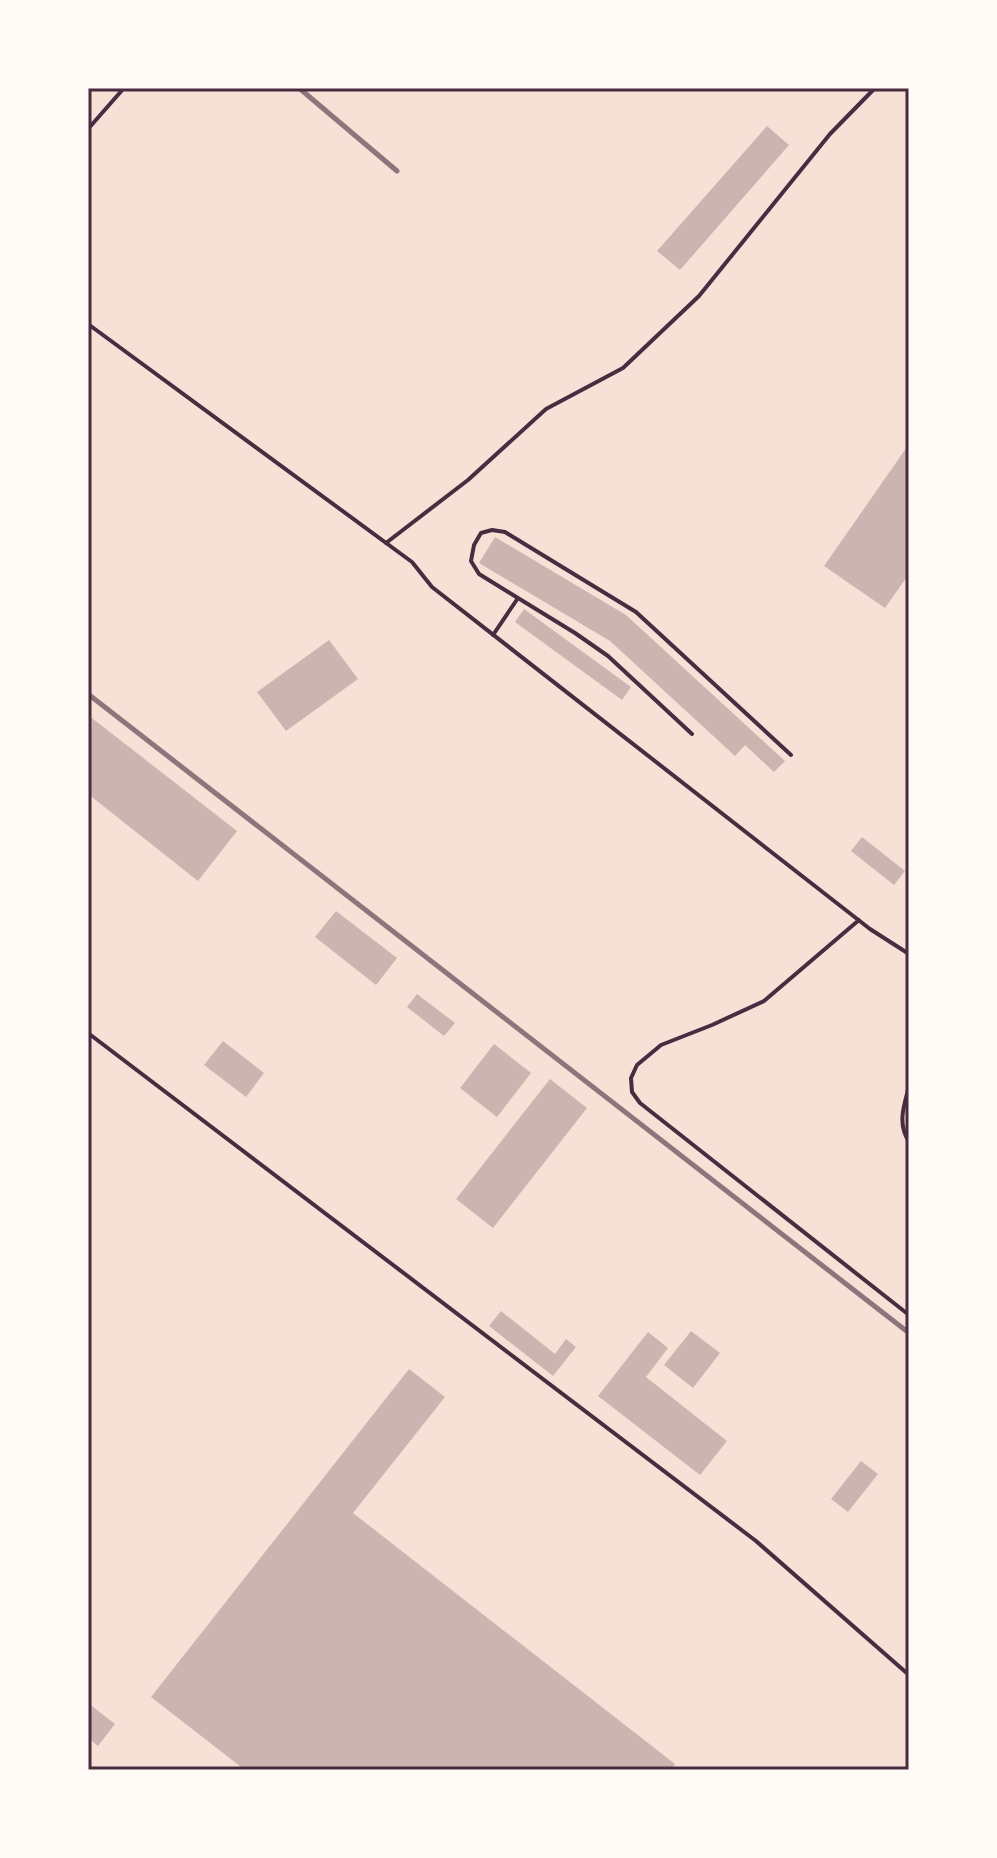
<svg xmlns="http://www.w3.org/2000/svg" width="997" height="1858" font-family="Rubik,sans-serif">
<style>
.building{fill:#ccb4b1}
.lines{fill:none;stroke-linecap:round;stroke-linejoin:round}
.service{stroke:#4a2c40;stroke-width:4}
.rail{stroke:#8f747c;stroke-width:5}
.neatline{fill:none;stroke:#4a2c40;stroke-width:3}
</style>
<rect width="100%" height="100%" fill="#f7e1d7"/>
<path class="building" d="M767 126 789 145 680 270 657 251Z
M909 444V574L885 608 824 566Z
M495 537 626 615 785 761 774 772 745 745 735 756 610 641 479 563Z
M524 609 631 687 622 700 515 622Z
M329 640 358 679 286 731 257 692Z
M88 715 237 831 198 881 88 794Z
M862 837 905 871 894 885 851 851Z
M336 911 397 958 376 985 315 937Z
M417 994 455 1023 444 1036 407 1007Z
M223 1041 264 1073 246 1097 204 1065Z
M494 1044 531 1073 497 1117 460 1088Z
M550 1079 587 1108 493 1228 456 1199Z
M501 1311 555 1354 566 1339 576 1347 553 1376 489 1326Z
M691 1331 720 1353 693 1388 664 1365Z
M648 1332 668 1348 646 1377 727 1441 700 1475 598 1396Z
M409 1369 445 1397 353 1513 675 1764 670 1770H245L151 1697Z
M861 1461 878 1474 848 1512 831 1499Z
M88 1703 115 1724 98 1746 88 1738Z"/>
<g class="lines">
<path class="service" d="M88 129 124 88
M88 324 412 562 432 587 870 929 909 954
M386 543 468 480 546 409 623 368 699 296 830 134 875 88
M493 635 518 598
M692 734 608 656 575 633 479 574 471 561 474 545 481 533 492 530 505 532 636 612 791 755
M859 920 764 1001 712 1025 661 1045 637 1065 631 1078 632 1092 640 1103 909 1315
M88 1033 756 1541 909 1675
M909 1086C904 1106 897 1123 909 1142"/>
<path class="rail" d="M299 88 397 171
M88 694 909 1333"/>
</g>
<rect width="997" height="1858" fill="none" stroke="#fffaf5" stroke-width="180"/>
<rect x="90" y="90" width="817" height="1678" class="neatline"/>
</svg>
